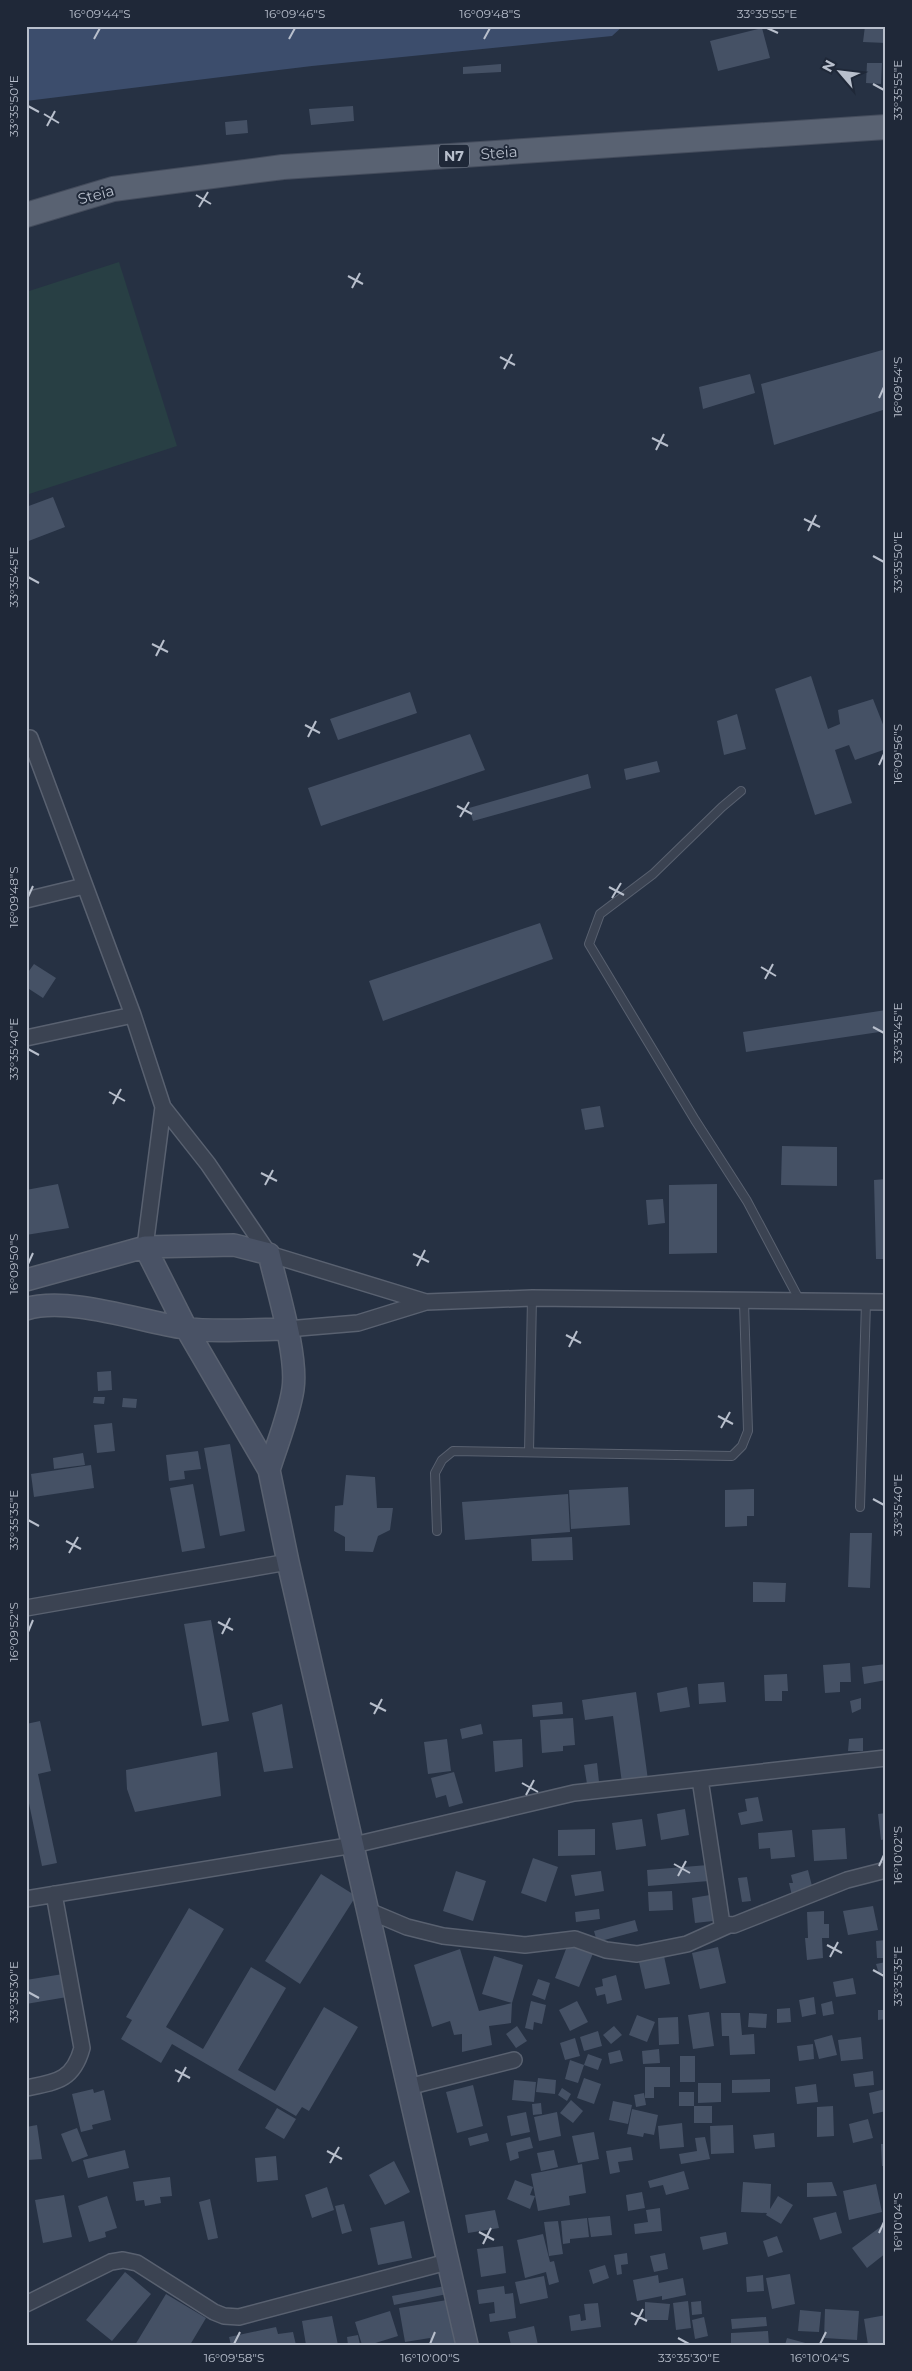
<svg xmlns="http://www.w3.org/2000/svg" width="912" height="2371" font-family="Montserrat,sans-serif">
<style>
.green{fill:#283f44}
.water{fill:#3c4d6c}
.building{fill:#455165}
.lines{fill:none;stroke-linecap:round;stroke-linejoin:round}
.lane-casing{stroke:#596170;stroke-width:10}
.street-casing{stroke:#596170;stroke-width:18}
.secondary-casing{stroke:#596170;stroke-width:24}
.primary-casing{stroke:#444c5c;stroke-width:26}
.lane{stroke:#3b4352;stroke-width:8}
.street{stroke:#3b4352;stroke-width:15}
.secondary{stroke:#495265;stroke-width:21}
.primary{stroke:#596272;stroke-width:24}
.ticks{fill:none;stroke:#b8bfcc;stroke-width:2}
.labels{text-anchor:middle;stroke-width:4;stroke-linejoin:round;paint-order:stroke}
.shield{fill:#1f2838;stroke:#8a92a0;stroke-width:1}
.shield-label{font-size:14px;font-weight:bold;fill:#b8bfcc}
.street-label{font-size:15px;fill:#b8bfcc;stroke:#1f2838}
.neatline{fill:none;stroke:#b8bfcc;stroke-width:2}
.ticks-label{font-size:12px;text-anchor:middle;fill:#b8bfcc}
</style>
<rect width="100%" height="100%" fill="#263143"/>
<path class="green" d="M119 262 177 446 26 495V292Z"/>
<path class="water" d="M26 26H623L612 36 312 66 26 101Z"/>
<path class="building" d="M865 26H886V43L863 42Z
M762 28 770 58 718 71 710 41Z
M867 63H882L881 84 866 83Z
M501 64V72L463 74V67Z
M353 106 354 121 311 125 309 109Z
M247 120 248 133 226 135 225 122Z
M886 349V409L774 445 761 384Z
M750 374 755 393 703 409 699 387Z
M53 497 65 527 26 542V507Z
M811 676 828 729 840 724 838 710 873 699 886 732V749L855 760 849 745 835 750 852 803 815 815 775 689Z
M410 692 417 713 338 740 330 719Z
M737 714 746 749 724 755 717 721Z
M470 734 485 770 321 826 308 788Z
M657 761 660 772 626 780 624 769Z
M588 774 591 788 473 821 469 808Z
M540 923 553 959 383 1021 369 981Z
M34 964 56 978 43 998 26 987V975Z
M886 1010V1031L746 1052 743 1032Z
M600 1106 604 1127 585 1130 581 1109Z
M782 1146 837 1147V1186L781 1185Z
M886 1179V1259H876L874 1180Z
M58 1184 69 1228 26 1235V1190Z
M717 1184V1253L669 1254V1185Z
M663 1199 665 1223 648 1225 646 1200Z
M111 1371 112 1390 98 1391 97 1372Z
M94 1397H105L104 1404 93 1403Z
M123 1398 137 1399 136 1408 122 1407Z
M112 1423 115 1451 97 1453 94 1425Z
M230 1444 245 1531 220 1536 204 1448Z
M198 1451 201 1469 184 1471 185 1479 169 1481 166 1455Z
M83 1453 85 1465 54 1469 53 1458Z
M91 1465 94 1488 34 1497 31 1474Z
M346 1475 375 1477 377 1508H393L390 1530 378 1536 373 1552 345 1551V1537L334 1531 335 1506 343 1505Z
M193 1484 205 1548 182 1552 170 1488Z
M628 1487 630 1525 571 1529 569 1490Z
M754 1489V1516H747V1526L725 1527V1490Z
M568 1494 570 1532 465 1540 462 1502Z
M850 1533H872L870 1588 848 1587Z
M572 1537 573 1560 532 1561 531 1539Z
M753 1582 786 1583 785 1602H753Z
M211 1620 229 1721 202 1726 184 1624Z
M850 1663 851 1682H840V1692L825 1693 823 1665Z
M886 1664V1680L864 1684 862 1667Z
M787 1674 788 1691H782V1701H765L764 1675Z
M724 1682 726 1702 699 1704 698 1684Z
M687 1687 690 1707 660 1712 657 1693Z
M636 1692 648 1780 622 1783 613 1716 585 1720 582 1700Z
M861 1698V1709L852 1713 850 1701Z
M562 1702 563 1714 533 1717 532 1705Z
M282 1704 293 1768 264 1772 252 1713Z
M573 1718 575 1745 563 1746V1751L542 1753 540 1720Z
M40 1721 51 1771 38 1774 57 1863 42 1866 26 1789V1724Z
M481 1724 483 1734 462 1739 460 1729Z
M863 1738V1751H848L849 1739Z
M447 1739 451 1771 428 1774 424 1742Z
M522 1739 523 1767 495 1772 493 1741Z
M217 1752 221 1796 135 1812 127 1789 126 1770Z
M597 1763 599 1782 587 1784 584 1765Z
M454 1772 463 1803 449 1807 446 1795 436 1798 431 1778Z
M758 1797 763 1821 741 1825 738 1813 747 1811 745 1799Z
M685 1809 689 1835 661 1840 657 1814Z
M886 1813V1839L881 1840 878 1814Z
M642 1819 646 1846 616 1850 612 1823Z
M845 1828 847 1859 814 1861 812 1830Z
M595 1829V1855L558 1856V1830Z
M792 1830 795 1857 771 1859 770 1848 759 1849 758 1833Z
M533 1858 558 1867 546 1902 521 1893Z
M708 1865 709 1881 648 1886 647 1870Z
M808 1870 813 1890 792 1896 789 1883H793L791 1875Z
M456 1871 486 1881 473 1921 443 1911Z
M601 1871 604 1891 575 1896 571 1875Z
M321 1874 356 1896 300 1984 265 1961Z
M747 1877 751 1901 742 1902 738 1878Z
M672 1891 673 1910 649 1911 648 1892Z
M710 1895 713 1921 695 1923 692 1898Z
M873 1906 878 1930 848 1935 843 1911Z
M189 1908 224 1929 166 2027 203 2049 251 1967 286 1988 238 2070 275 2091 324 2007 358 2027 309 2111 302 2107 296 2116 172 2044 161 2063 121 2039 132 2020 126 2017Z
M599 1909 600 1919 576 1922 575 1912Z
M824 1911V1924H829V1938H822L823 1958 807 1960 805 1938H808L807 1912Z
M635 1920 638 1931 597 1942 594 1931Z
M886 1940V1958H877L876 1941Z
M569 1941 594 1951 579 1987 555 1978Z
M718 1947 726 1983 700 1989 692 1953Z
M460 1949 479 2011 512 2003 511 2023 489 2026 492 2045 462 2052V2034L454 2035 450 2021 432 2027 414 1965Z
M494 1956 523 1965 512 2003 482 1994Z
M664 1956 670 1984 645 1989 639 1962Z
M886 1962V1972L879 1974 876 1964Z
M63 1974 67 1997 26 2004V1980Z
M616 1975 622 2000 607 2004 605 1994 597 1996 595 1988 603 1986 602 1979Z
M853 1978 856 1994 836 1997 833 1982Z
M538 1979 550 1983 545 2000 532 1995Z
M814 1997 816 2014 802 2017 799 2000Z
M531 2001 546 2005 542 2024 534 2022 533 2030 525 2028Z
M577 2001 588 2022 570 2031 559 2010Z
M832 2001 834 2014 823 2016 821 2004Z
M790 2008 791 2022 777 2023V2009Z
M878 2010H886V2019L878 2020Z
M709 2012 714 2046 693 2049 688 2015Z
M721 2013H740L742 2035 754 2034 755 2054 730 2055 729 2036H722Z
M749 2013 767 2014 766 2028 748 2027Z
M637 2015 655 2022 647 2042 629 2035Z
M678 2017 679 2044 659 2045 658 2018Z
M517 2026 527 2041 516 2048 506 2034Z
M614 2026 622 2035 611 2044 603 2035Z
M598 2031 602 2046 584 2051 580 2037Z
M832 2035 837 2055 819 2059 814 2040Z
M861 2037 863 2059 841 2061 838 2040Z
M575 2038 580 2056 565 2060 560 2043Z
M813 2044 814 2059 799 2061 797 2046Z
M659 2049 660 2063 643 2064 642 2051Z
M620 2050 623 2061 610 2064 608 2053Z
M588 2054 602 2059 598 2070 584 2065 578 2083 565 2079 570 2060 584 2065Z
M680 2056H695V2082H680Z
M645 2067H670V2087H654V2098H645Z
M873 2071 874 2085 855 2087 853 2074Z
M538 2078 556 2080 555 2094 536 2092Z
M584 2078 601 2084 594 2104 577 2098Z
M770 2079V2092L732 2093V2080Z
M514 2080 536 2082 534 2102 512 2100Z
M698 2083H721V2102L698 2103Z
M816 2084 818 2102 797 2104 795 2087Z
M473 2085 483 2126 457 2133 446 2092Z
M562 2088 571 2094 567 2101 558 2095Z
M93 2089 94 2093 104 2090 111 2120 92 2125 93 2129 81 2132 72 2094Z
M886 2089V2111L873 2114 869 2093Z
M679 2092H694V2106H679Z
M644 2093 646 2105 636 2107 634 2095Z
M571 2100 583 2111 573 2123 560 2113Z
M613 2101 632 2105 628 2124 609 2120Z
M541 2103 542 2114 533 2115 532 2104Z
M694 2106H712V2123H694Z
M833 2106 834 2136 817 2137V2107Z
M277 2108 296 2119 284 2139 265 2128Z
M632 2109 658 2115 654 2135 644 2133 643 2137 627 2134Z
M526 2112 530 2132 511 2136 507 2116Z
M557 2112 561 2136 539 2141 534 2117Z
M868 2119 873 2138 853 2143 849 2124Z
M682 2123 684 2147 660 2149 658 2126Z
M37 2125 42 2159 28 2160 26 2157V2127Z
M733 2125 734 2153 711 2154 710 2126Z
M77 2128 88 2156 72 2162 61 2134Z
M594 2132 599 2159 578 2163 572 2136Z
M487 2133 489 2141 470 2146 468 2138Z
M774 2133 775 2147 755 2149 753 2135Z
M530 2137 533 2148 518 2152 519 2158 510 2161 506 2143Z
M705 2137 710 2159 681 2164 679 2154 697 2151 695 2138Z
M881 2144H886V2166H882Z
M631 2147 633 2160 618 2162 620 2172 610 2174 606 2151Z
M125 2150 129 2168 88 2178 83 2160Z
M554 2150 558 2167 541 2171 537 2153Z
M276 2156 278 2180 257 2182 255 2158Z
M394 2161 410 2192 385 2205 369 2175Z
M582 2164 586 2193 569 2196 570 2205 538 2211 531 2174Z
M684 2171 689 2189 666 2195 663 2185 650 2188 648 2181Z
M170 2177 172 2196 160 2197 161 2203 145 2206 144 2200 136 2201 133 2182Z
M515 2180 533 2187 530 2195 535 2196 530 2209 507 2199Z
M743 2182 771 2184 770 2209 778 2196 793 2205 781 2224 766 2215 767 2213 741 2212Z
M832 2182 837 2196 807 2197V2183Z
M876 2184 882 2212 849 2220 843 2191Z
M327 2187 334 2210 312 2218 305 2195Z
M642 2192 645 2208 628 2211 626 2195Z
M64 2195 72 2237 43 2243 35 2200Z
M107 2196 117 2228 105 2232 106 2237 89 2242 78 2206Z
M210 2199 218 2238 208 2240 199 2202Z
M344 2204 352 2231 342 2234 335 2206Z
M660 2208 662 2231 635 2234 634 2224 648 2222 646 2210Z
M495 2210 499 2228 468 2233 465 2215Z
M836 2212 842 2233 820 2240 813 2218Z
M610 2216 612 2235 591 2237 588 2218Z
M587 2218 589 2237 570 2239V2243L563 2244 561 2221Z
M404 2221 412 2258 378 2265 370 2228Z
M558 2221 563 2254 549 2256 544 2222Z
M883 2225 886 2228V2253L867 2268 852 2248Z
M726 2232 728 2244 703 2250 700 2237Z
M543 2234 550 2262 554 2261 559 2282 549 2285 546 2272 525 2278 517 2240Z
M777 2236 783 2252 768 2257 763 2241Z
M503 2246 506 2273 481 2277 477 2249Z
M627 2253 628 2264 621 2265 622 2274 617 2275 614 2255Z
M665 2253 668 2269 654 2272 650 2256Z
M605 2265 609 2278 593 2284 589 2270Z
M125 2272 151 2294 112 2341 86 2320Z
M790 2274 795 2304 772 2309 766 2278Z
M658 2275 659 2283 683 2278 686 2295 662 2300V2296L637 2301 633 2280Z
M763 2275 764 2291 747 2292 746 2277Z
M544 2276 548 2298 520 2304 515 2282Z
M445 2286 447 2294 394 2305 392 2296Z
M504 2286 505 2294 513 2293 516 2318 490 2322 489 2314 495 2313 494 2302 479 2304 477 2290Z
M166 2294 206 2318 190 2345H135Z
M447 2300 455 2345H431L430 2338 405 2342 399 2308Z
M688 2301 691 2328 676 2330 673 2303Z
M701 2301 702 2314 692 2315 691 2302Z
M645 2302 670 2304 668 2320H645Z
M598 2303 601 2327 571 2331 569 2316 580 2314 581 2321 586 2320 584 2304Z
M825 2309 859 2311 857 2340 824 2338Z
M800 2310 821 2312 819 2332 798 2331Z
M390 2311 398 2336 369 2345H362L355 2322Z
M886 2315V2345H868L864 2319Z
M332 2316 338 2345H306L302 2321Z
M704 2317 708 2336 695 2339 692 2320Z
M766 2317 767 2326 732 2329 731 2319Z
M534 2326 538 2345H511L508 2332Z
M276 2327 278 2334 293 2332 296 2345H231L229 2337Z
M768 2331 769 2345H731V2333Z
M358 2335 360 2345H348L347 2337Z
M787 2338 809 2344V2345H785Z"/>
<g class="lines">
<defs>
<path id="lane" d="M741 791 722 807 653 874 600 914 589 944 695 1120 747 1201 800 1301
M529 1452 532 1298
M860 1507 866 1302
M437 1531 435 1473 442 1460 453 1451 732 1456 742 1446 748 1431 744 1302"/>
<path id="street" d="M30 738 133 1015 163 1107 208 1164 269 1254 426 1302
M26 900 84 886
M26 1038 133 1015
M145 1247 163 1107
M287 1329 358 1323 426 1302 532 1298 886 1302
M26 1608 288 1562
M700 1779 722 1924 734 1925 847 1880 886 1870
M26 1899 354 1845 574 1793 886 1758
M369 1911 407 1927 443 1936 525 1945 575 1939 606 1950 637 1954 687 1944 727 1926
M408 2087 514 2060
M26 2088C56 2082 73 2081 82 2048L54 1894
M26 2304 111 2262 123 2260 137 2263 214 2312 224 2316 239 2317 447 2262"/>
<path id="secondary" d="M145 1247 186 1328 269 1470 288 1562 467 2345
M26 1280 145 1247 234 1245 269 1254C277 1289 298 1355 293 1389 289 1416 277 1444 269 1470
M26 1309C68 1296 139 1321 184 1328 215 1333 255 1329 287 1329"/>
<path id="primary" d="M26 215 113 189 283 167 886 127"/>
</defs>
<use href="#lane" class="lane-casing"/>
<use href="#street" class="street-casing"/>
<use href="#secondary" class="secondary-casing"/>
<use href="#primary" class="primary-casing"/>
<use href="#lane" class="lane"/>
<use href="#street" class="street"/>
<use href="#secondary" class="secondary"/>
<use href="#primary" class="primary"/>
</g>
<path class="ticks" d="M767 28 778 33M94 39 100 28M289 39 295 28M484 39 490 28M873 84 884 90M28 106 39 112M44 114 59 123M47 126 55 111M196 195 211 204M199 207 208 192M348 276 363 284M352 288 360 273M500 357 515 365M504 369 512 354M879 398 884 387M652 438 668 446M656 450 664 434M804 519 820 527M808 531 816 515M873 556 884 562M28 577 39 583M152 644 168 652M156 656 164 640M305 725 320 733M308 737 316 721M879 765 884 754M457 806 472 814M460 817 469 802M609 887 624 895M28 897 33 886M612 898 621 883M761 967 776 976M765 979 773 964M873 1027 884 1033M28 1049 39 1055M109 1092 125 1101M113 1104 121 1089M261 1173 277 1181M265 1185 273 1170M413 1254 429 1262M28 1264 33 1253M417 1266 425 1250M566 1335 581 1343M569 1347 577 1331M718 1416 733 1424M721 1428 730 1412M873 1499 884 1505M28 1520 39 1526M66 1541 81 1549M69 1553 78 1537M218 1622 233 1630M28 1632 33 1620M222 1634 230 1618M370 1703 386 1711M374 1714 382 1699M522 1783 538 1792M526 1795 534 1780M674 1864 690 1873M879 1866 884 1855M678 1876 686 1861M827 1945 842 1953M830 1957 838 1942M873 1970 884 1976M28 1992 39 1998M175 2070 190 2078M178 2082 186 2067M327 2151 342 2159M330 2163 339 2147M479 2232 494 2240M879 2233 884 2222M483 2244 491 2228M631 2313 647 2321M635 2325 643 2309M678 2338 689 2344M234 2344 240 2332M430 2344 435 2332M820 2344 826 2332"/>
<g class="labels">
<rect class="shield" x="439" y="144.5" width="30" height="23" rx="4"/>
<g class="shield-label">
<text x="454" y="161">N7</text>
</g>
<g class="street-label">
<text transform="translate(499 153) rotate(-4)" y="5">Steia</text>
<text transform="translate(96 195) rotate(-15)" y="5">Steia</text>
</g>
</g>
<rect width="912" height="2371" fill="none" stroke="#1f2838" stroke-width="55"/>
<g transform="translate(840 72) rotate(298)" stroke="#1f2838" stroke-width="4" paint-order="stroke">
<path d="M0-4L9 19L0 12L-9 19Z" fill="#b8bfcc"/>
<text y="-8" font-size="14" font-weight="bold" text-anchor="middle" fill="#b8bfcc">N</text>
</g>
<rect x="28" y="28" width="856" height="2316" class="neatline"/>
<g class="ticks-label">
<text x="100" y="18">16°09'44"S</text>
<text x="295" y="18">16°09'46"S</text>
<text x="490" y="18">16°09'48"S</text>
<text x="767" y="18">33°35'55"E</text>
<text transform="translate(898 90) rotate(-90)" y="4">33°35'55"E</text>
<text transform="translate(14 106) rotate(-90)" y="4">33°35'50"E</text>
<text transform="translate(898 387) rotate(-90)" y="4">16°09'54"S</text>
<text transform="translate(898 562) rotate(-90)" y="4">33°35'50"E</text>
<text transform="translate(14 577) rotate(-90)" y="4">33°35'45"E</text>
<text transform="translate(898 754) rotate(-90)" y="4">16°09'56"S</text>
<text transform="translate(14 897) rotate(-90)" y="4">16°09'48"S</text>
<text transform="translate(898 1033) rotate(-90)" y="4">33°35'45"E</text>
<text transform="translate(14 1049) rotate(-90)" y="4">33°35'40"E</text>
<text transform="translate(14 1264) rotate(-90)" y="4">16°09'50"S</text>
<text transform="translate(898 1505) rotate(-90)" y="4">33°35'40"E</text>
<text transform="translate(14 1520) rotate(-90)" y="4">33°35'35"E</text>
<text transform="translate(14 1632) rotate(-90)" y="4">16°09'52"S</text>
<text transform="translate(898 1855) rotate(-90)" y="4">16°10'02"S</text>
<text transform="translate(898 1976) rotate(-90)" y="4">33°35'35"E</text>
<text transform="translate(14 1992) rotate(-90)" y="4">33°35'30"E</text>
<text transform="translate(898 2222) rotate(-90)" y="4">16°10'04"S</text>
<text x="234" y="2362">16°09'58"S</text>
<text x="430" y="2362">16°10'00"S</text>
<text x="689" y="2362">33°35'30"E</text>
<text x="820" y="2362">16°10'04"S</text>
</g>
</svg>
